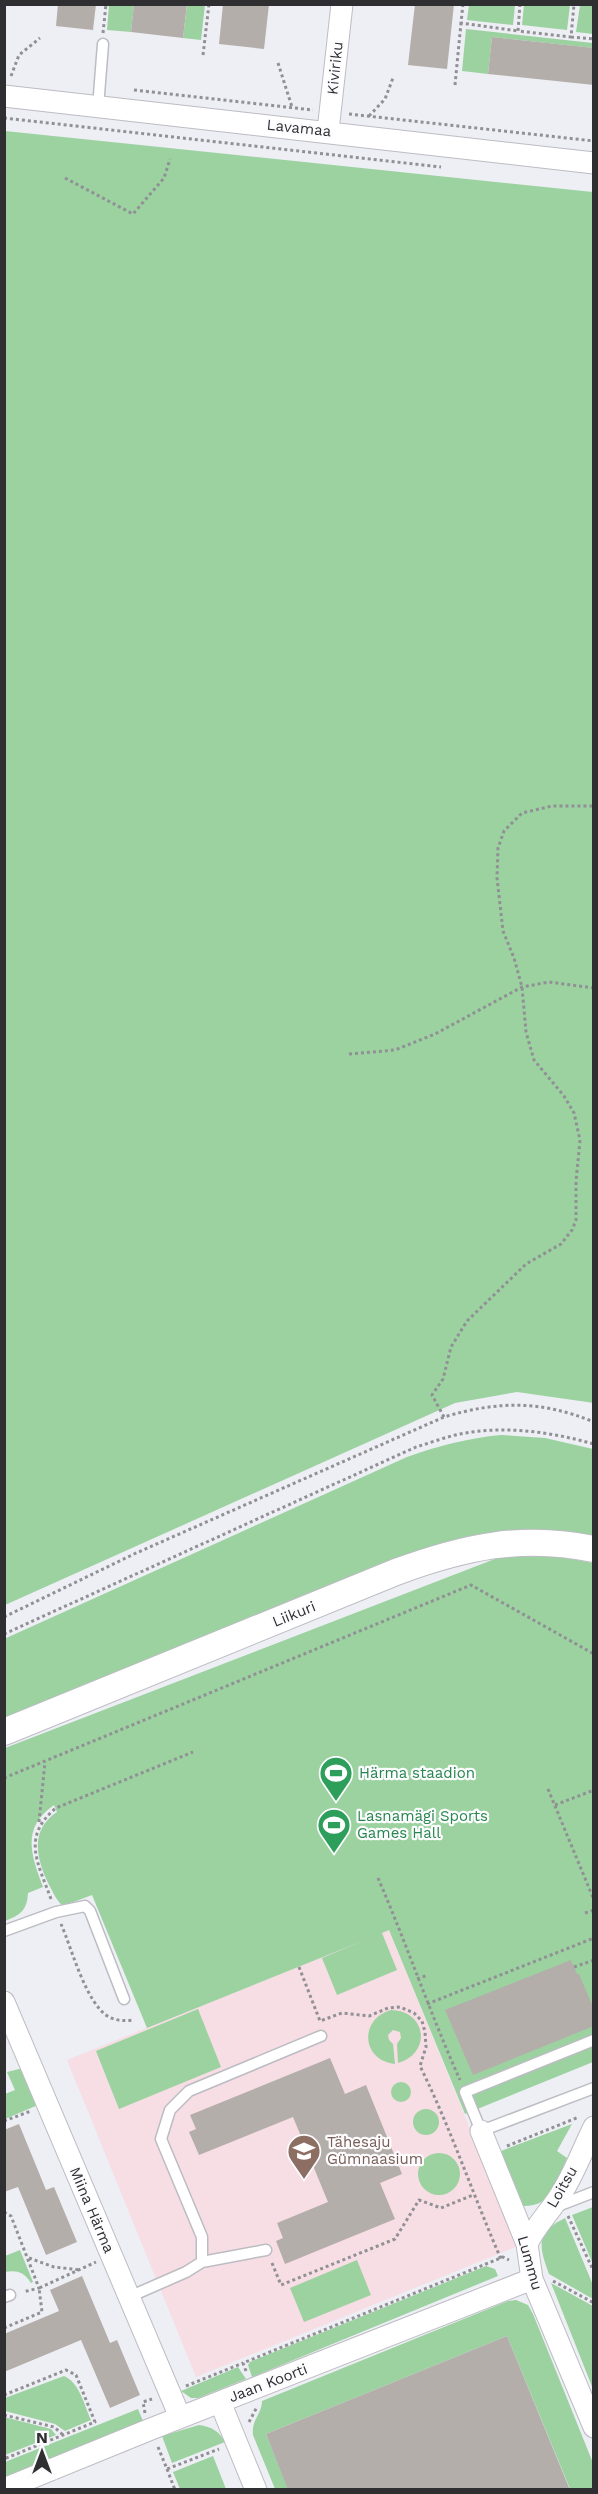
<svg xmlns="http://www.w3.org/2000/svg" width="598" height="2494" font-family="'Work Sans',sans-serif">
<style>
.education{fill:#f7dde4}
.green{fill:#9bd2a0}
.building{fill:#b4aeaa}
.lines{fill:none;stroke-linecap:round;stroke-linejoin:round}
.service-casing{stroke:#bcbcc3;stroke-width:13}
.minor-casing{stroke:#bcbcc3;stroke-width:23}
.tertiary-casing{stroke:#bcbcc3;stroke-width:28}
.path{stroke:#909095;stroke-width:3;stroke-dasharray:3 3;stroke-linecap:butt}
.service{stroke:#fff;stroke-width:10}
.minor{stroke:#fff;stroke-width:21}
.tertiary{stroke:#fff;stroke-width:26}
.labels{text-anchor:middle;stroke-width:4.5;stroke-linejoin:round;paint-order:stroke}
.street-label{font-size:15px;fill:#2f2f32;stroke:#fcfcff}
.leisure-label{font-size:15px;fill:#27864d;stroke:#fcfcff;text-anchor:start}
.education-label{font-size:15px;fill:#785e54;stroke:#fcfcff;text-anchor:start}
</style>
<rect width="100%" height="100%" fill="#eeeef5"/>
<path class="education" d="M389 1930 518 2246 196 2377 67 2060Z"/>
<path class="green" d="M109 5H134L131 32 107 30Z
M187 5H205L201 40 183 38Z
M469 5H515L513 25 467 20Z
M524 5H570L567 30 522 25Z
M580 5H593V34L576 32Z
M466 29 593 43V48L492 37 488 74 462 71Z
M5 131 593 192 594 1403 517 1392 455 1403 5 1605Z
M501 1435 545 1438 593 1449V1541L520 1534 5 1722 4 1639 407 1457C438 1446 468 1438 501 1435Z
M557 1556 593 1563V2062L465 2114 389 1930 382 1933 397 1970 337 1995 322 1958 365 1940 147 2028 92 1895 63 1906C56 1900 53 1892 48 1883 36 1857 30 1830 57 1812L54 1805C21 1828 31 1855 43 1887L28 1893C27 1911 20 1915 5 1921V1748L500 1557Z
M198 2009 221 2067 119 2109 96 2051Z
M391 2010C427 2011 432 2053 398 2063L397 2044 401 2038 400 2032 393 2030 388 2035 389 2040 393 2044 395 2064C361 2060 359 2019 391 2010Z
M23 2068 38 2105 5 2119V2094L15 2090 7 2072Z
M391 2092a10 10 0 1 1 20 0a10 10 0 1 1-20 0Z
M413 2122a13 13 0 1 1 26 0a13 13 0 1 1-26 0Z
M572 2124 557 2151 567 2158C556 2182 554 2206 523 2206L501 2151Z
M418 2174a21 21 0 1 1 42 0a21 21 0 1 1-42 0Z
M593 2207V2264L572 2215Z
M565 2218 593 2285V2299L549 2274C539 2247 535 2233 565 2218Z
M20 2250 33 2282 31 2283C24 2272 17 2270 5 2272V2256Z
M357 2260 371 2295 304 2322 290 2288Z
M486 2266 495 2269 498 2276 252 2377 248 2365 250 2362Z
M551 2283 593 2306V2389Z
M516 2300 528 2305 533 2314 593 2463V2489H570L507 2336 266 2434 288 2489H275L253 2435C251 2420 262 2414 262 2401L508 2301Z
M238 2367 246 2379 198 2398H191L181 2391Z
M64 2376C80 2383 84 2405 91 2420L65 2431 55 2424 5 2411V2398Z
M138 2409 143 2421 5 2478V2462Z
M4 2417 51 2429 56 2435 5 2455Z
M199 2425C212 2427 219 2431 225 2442L172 2463 162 2436Z
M213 2456 226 2489H180L173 2472Z"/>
<path class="building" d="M58 4H96L93 30 56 26Z
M134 4H187L183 38 131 32Z
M223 4H269L264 49 219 44Z
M415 4H454L447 69 408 65Z
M492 37 594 48V85L488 74Z
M571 1960 577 1974H579L594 2009V2026L473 2075 445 2010Z
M330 2058 345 2094 366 2085 402 2174 380 2183 395 2219 285 2264 276 2241 283 2238 277 2223 328 2202 293 2117 199 2155 189 2132 196 2129 190 2115Z
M19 2124 46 2190 54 2187 77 2242 46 2255 18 2187 4 2192V2130Z
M82 2276 110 2343 117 2340 140 2395 110 2408 81 2340 4 2372V2334L59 2311 50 2290Z
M507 2336 570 2490H288L266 2434Z"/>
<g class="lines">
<defs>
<path id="service" d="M98 107 103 44
M4 1931 56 1912 85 1906 90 1911 124 1999
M594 2040 465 2092 481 2131 594 2088
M555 2207 594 2192
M202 2262 266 2250
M4 2297 10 2295
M129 2297 186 2272 202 2262V2237L161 2139 170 2110 189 2091 321 2036"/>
<path id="minor" d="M4 96 594 163
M328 131 342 4
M4 2002 180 2417
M481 2131 527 2244 532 2279 594 2427
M527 2244C536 2225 550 2212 561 2194 574 2174 583 2149 594 2127
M220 2402 256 2490
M4 2489 151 2429 532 2279"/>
<path id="tertiary" d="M4 1732 396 1572C464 1547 522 1534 594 1549"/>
</defs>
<use href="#service" class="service-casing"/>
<use href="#minor" class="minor-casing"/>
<use href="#tertiary" class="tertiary-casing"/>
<path class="path" d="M463 4 461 23 518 31
M520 4 518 31 571 37 574 4
M103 33 106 4
M571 37 594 39
M203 55 209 4
M278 63 292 107
M11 76 19 55 40 38
M455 85 461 23
M134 90 313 110
M349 114 594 141
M369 116 385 99 393 78
M4 118 441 167
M65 178 133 214 164 178 170 159
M349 1054 395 1050 435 1034 522 987 549 982 594 988
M444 1417 432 1395 443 1379 451 1347 467 1321 526 1264 561 1244 572 1230 576 1220V1181L580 1140 574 1113 564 1096 534 1060 526 1032 522 987 514 958 503 931 497 878 498 848 504 831 522 813 552 806H594
M4 1617 134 1554 444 1417C498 1401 540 1400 594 1422
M4 1634 416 1447C430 1443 445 1437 460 1434 505 1425 551 1432 594 1444
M4 1778 471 1585 594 1654
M548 1789 594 1900
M555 1805 594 1790
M39 1822 45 1762
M378 1878C407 1945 430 2013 460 2080
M51 1899C38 1863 21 1837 56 1808L193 1752
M585 1913 594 1910
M61 1924C72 1949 86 2004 109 2017 117 2021 125 2021 133 2020
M299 1967 320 2021 342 2013 369 2016 388 2008 400 2007 414 2013 422 2021 425 2032 426 2047 420 2066C451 2129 473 2195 501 2259
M574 1967 594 1960
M417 1979 428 1975
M427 2004 594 1938
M4 2121 31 2111
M507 2146 579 2117
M4 2212 11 2216 39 2288 23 2292
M568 2216 594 2272
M29 2258 54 2267 81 2270
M272 2263 281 2285 395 2239 419 2200 441 2208 473 2195
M553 2281 594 2303
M4 2328 42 2312 39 2288 96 2262
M246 2371 243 2363 486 2264 503 2257 509 2260
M186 2386 243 2363
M4 2395 66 2370 76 2375 95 2422 4 2459
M145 2413 143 2402 152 2399
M4 2415 54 2427 63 2435
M249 2422 257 2407
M158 2447 167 2469 219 2449
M167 2469 175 2490"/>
<use href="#service" class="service"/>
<use href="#minor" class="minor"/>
<use href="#tertiary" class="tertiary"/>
</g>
<defs>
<symbol id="stadium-pin" viewBox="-11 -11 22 30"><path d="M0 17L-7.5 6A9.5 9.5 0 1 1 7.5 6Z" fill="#2e9e5b" stroke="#fcfcff"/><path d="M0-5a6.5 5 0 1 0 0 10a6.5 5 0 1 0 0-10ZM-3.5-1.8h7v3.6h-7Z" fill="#fff"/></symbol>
<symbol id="school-pin" viewBox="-11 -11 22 30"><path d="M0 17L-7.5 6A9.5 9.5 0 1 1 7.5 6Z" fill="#8d6e63" stroke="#fcfcff"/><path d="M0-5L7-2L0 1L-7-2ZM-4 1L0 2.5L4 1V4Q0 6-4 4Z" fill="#fff"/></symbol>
</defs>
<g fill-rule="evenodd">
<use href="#stadium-pin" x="317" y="1754" width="38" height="52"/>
<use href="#stadium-pin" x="315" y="1806" width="38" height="52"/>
<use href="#school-pin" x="285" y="2132" width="38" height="52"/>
</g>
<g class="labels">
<g class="street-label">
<text transform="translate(335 68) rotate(-84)" y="5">Kiviriku</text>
<text transform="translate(299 128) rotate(6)" y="5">Lavamaa</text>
<text transform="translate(294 1614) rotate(-22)" y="5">Liikuri</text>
<text transform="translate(562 2187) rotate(-60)" y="5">Loitsu</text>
<text transform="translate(92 2210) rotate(67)" y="5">Miina Härma</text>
<text transform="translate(530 2263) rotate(74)" y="5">Lummu</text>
<text transform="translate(268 2383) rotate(-21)" y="5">Jaan Koorti</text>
</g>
<g class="leisure-label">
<text x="359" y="1778">Härma staadion</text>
<text x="357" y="1821">Lasnamägi Sports<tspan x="357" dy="17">Games Hall</tspan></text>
</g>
<g class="education-label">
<text x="327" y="2147">Tähesaju<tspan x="327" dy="17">Gümnaasium</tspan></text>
</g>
</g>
<rect width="598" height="2494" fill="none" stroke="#2f2f32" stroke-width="12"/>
<g transform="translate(42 2452)" stroke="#fcfcff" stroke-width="4.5" paint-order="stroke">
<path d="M0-4.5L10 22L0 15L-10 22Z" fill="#2f2f32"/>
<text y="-9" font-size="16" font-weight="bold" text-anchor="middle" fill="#2f2f32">N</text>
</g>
</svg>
